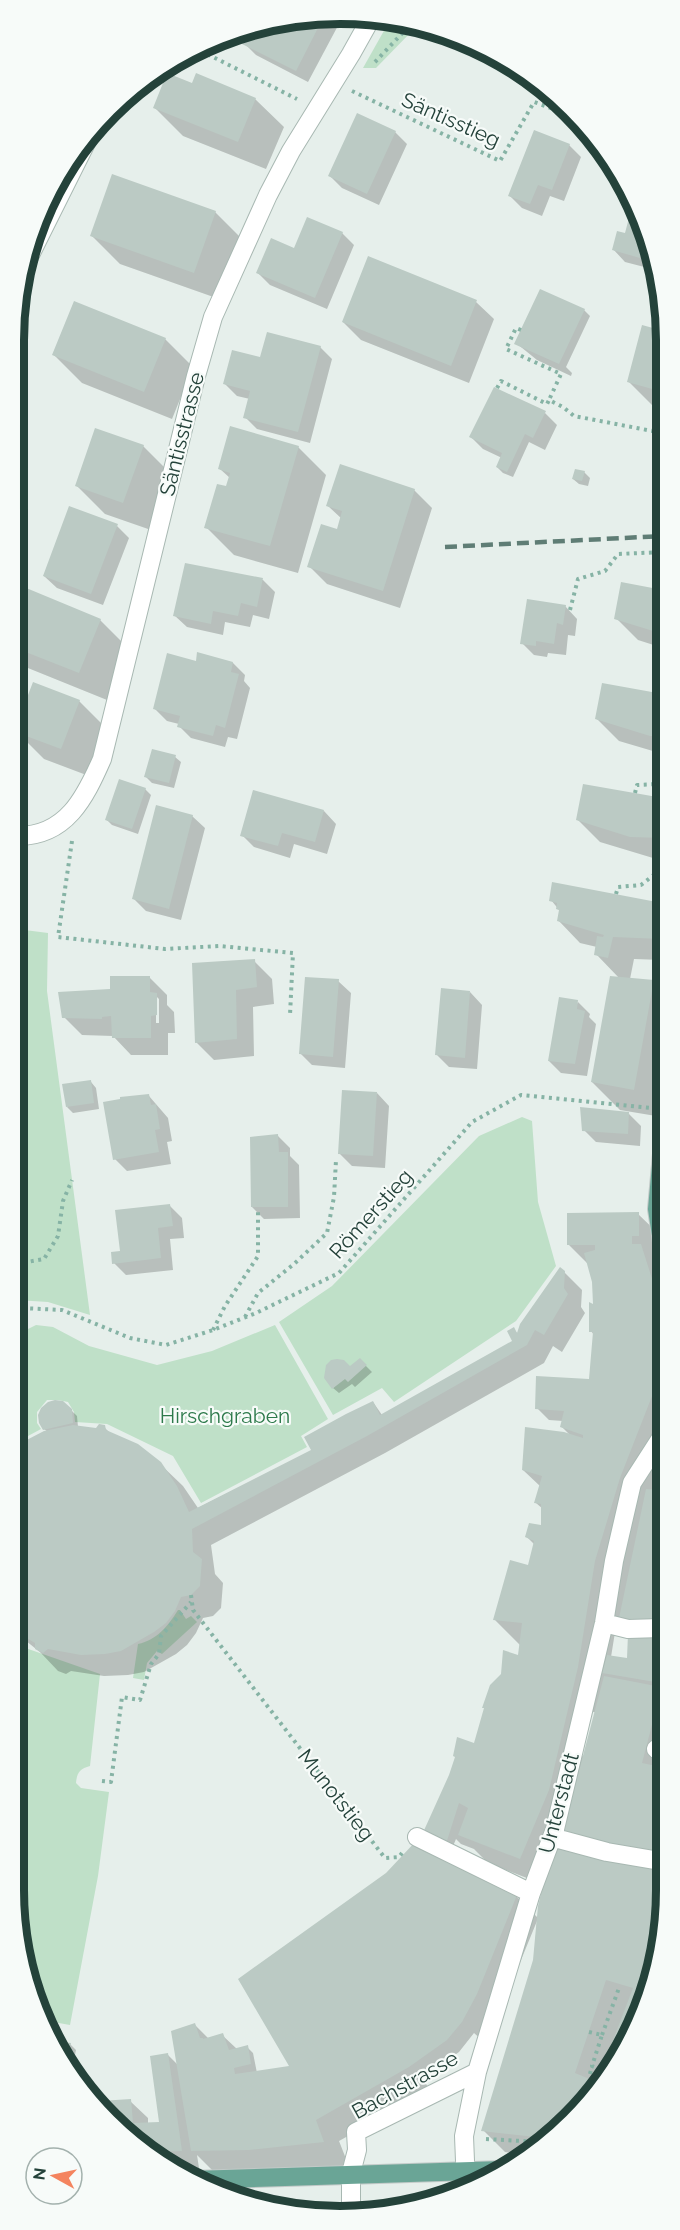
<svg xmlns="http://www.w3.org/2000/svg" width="680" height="2230" font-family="Raleway,sans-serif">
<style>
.green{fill:#bfe0c8}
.shadow{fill:#0003;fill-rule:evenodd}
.building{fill:#bbcac4;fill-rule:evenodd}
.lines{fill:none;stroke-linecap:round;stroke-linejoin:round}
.minor-casing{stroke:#a8b8b2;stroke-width:20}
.major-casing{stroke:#c2cac8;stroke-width:20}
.path{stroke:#86b3a5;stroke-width:4;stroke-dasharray:3 4.5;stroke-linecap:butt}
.minor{stroke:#fff;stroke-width:18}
.major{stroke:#6aa596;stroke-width:18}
.rail{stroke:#5f7d75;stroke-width:4.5;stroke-dasharray:12 6;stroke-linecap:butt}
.labels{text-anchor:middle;stroke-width:4.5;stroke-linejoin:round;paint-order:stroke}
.street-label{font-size:21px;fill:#24423a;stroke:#f7fbf9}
.park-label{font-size:21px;fill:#2d7a4b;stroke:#f7fbf9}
.rim{fill:none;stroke:#24423a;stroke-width:8}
</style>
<rect width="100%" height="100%" fill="#e6efeb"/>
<path class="green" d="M390 20H404L421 26 413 30 376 68H363Z
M17 929 48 933 47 991 90 1315 48 1302 16 1300Z
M522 1117 532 1121 538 1202 556 1266 516 1321 394 1402 382 1388 333 1415 279 1322 332 1286 479 1136Z
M36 1325 53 1327 89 1346 157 1365 212 1351 275 1325 328 1419 301 1436 307 1447 201 1503 173 1456 107 1424 75 1422 74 1412 68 1402 58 1400H47L37 1412V1423L41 1429 15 1443 16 1335Z
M178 1610H180L186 1619 191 1616 197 1622 162 1654 157 1651 147 1663 144 1680 133 1678 138 1644C157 1640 168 1626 178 1610Z
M14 1644 100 1674 90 1766C80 1769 77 1772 76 1783L81 1788 109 1792 98 1876 70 2025 42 2020 38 2015 14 1890Z"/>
<path class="shadow" d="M277 20H341L308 82 256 55 244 43 250 31Z
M197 75 255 99 284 127 266 169 183 136 155 108 193 85Z
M395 132 407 144 379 205 342 188 330 176Z
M569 145 581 157 564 201 550 196 542 216 522 208 510 196Z
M635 202 653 264 652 269 625 262 613 249 626 235Z
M215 212 243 240 222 300 120 264 92 236Z
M342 233 354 245 327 309 270 285 258 273 295 250Z
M476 302 494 319 469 383 361 340 343 322Z
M584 310 590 316 566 367 572 373 571 376 537 360 516 343Z
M664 332 663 411 656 409 628 381Z
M165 339 193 367 172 419 82 383 54 355Z
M320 347 332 359 310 443 257 429 245 417 250 399 237 396 225 384 261 359Z
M545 413 557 425 545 450 529 442 513 477 503 473 497 467 502 458 483 449 471 437Z
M143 446 171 474 151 530 105 514 77 486Z
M298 447 326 475 298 573 234 555 206 527 227 488 230 478 220 469Z
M584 472 590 478 588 486 579 484 573 479Z
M414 490 432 508 400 608 327 584 309 566 338 531 342 519 328 506Z
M117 526 129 538 103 605 57 588 44 576Z
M186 565 263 580 275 592 269 619 253 615 250 627 225 622 223 635 187 627 174 615Z
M622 584 663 592V648L638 640 616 618Z
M19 587 100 620 128 648 107 700 18 664Z
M565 606 577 619 575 636 568 635 566 655 548 653 547 657 534 655 522 643Z
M197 663H233L245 675 244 681 250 688 237 739 228 737 225 747 191 738 179 726V724L167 721 154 708Z
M663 696V754L619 741 597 719Z
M79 701 107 729 89 776 44 759 18 733V726Z
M175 757 181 762 174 788 152 783 146 777Z
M18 762 28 772 19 809 18 808Z
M145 789 151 795 138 834 112 825 106 819Z
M663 800 662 858H653L600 842 578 820Z
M324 811 336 824 327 854 294 844 290 858 254 847 242 835Z
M192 816 205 828 181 920 146 911 134 899Z
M17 878 27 888 21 921H17Z
M553 884 662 904V960L634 959 630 979 654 981 662 990V1117L620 1110 592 1082 620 979 596 954 597 947 580 943 558 920 560 911 551 900Z
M254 961 272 979 274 1004 253 1007 254 1056 214 1060 196 1042Z
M149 977 167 995V1005L174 1012 175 1033H168V1055H131L113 1036 82 1035 64 1017 112 991ZM156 996 159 999V1023H156Z
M338 981 351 993 345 1068 312 1065 300 1053Z
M470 992 482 1005 477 1069 449 1067 437 1055Z
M578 1002 590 1014 589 1017 596 1024 587 1076 561 1073 549 1061Z
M91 1082 96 1088 99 1109 73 1113 67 1107Z
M377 1093 389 1106 385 1168 352 1166 340 1154Z
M149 1096 168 1118 172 1141 167 1142 171 1164 127 1171 115 1159Z
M629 1114 641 1126 640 1146 596 1142 584 1130Z
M278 1136 290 1148V1156L299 1165 300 1218 264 1219 252 1207Z
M169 1205 182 1218 184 1238 170 1239 173 1270 126 1275 114 1263 121 1252Z
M638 1214 662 1237V1264H659L662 1267 661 1453 653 1475 659 1481 655 1491H661L660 1954 611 2072 528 2155 505 2152 483 2130 534 1960 537 1921 498 2016 484 2042 474 2033 459 2052 422 2078 430 2090 339 2141 350 2169 220 2178 197 2155 199 2168 178 2169 103 2112 102 2103 130 2101 148 2118V2124L160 2123 168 2055 179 2066 195 2025 209 2039 222 2035 237 2049 247 2047 253 2053 257 2073 291 2067 516 1896 538 1918 545 1885 488 1863 474 1849 461 1844 456 1839 451 1851 429 1842 476 1745 502 1675 505 1652 520 1657 521 1646 495 1620 529 1567 534 1544 527 1537 542 1527 543 1509 536 1503 541 1487 523 1470 570 1435 561 1426 563 1421 549 1420 537 1408 590 1381 594 1335 591 1331 595 1306 594 1282 589 1265 568 1244ZM617 1620 629 1635V1659L611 1657ZM590 1711 597 1713 584 1758 580 1753Z
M564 1272 582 1290 581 1307 585 1313 562 1352 553 1346 544 1363 385 1453 211 1545 215 1574 223 1583 221 1608 213 1616 203 1618 196 1633 187 1645 176 1654 144 1672 128 1675 104 1676 71 1671 66 1674 58 1671 41 1653 15 1632V1448L48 1432 44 1429 71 1410 77 1416 78 1427 97 1429 104 1427 111 1434 160 1464 183 1486 198 1508 313 1450 373 1402 382 1415 514 1342 513 1329 518 1334Z
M360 1360 372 1372 355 1387 352 1384 339 1393 333 1388Z
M56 2043 70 2044 76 2050 72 2070Z
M77 2078 94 2092V2105Z"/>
<path class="building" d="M277 20H322L296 71 242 44 248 31Z
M167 73 192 83 196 73 256 98 238 142 153 108Z
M357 113 396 131 367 194 328 176Z
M534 130 570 144 552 190 538 185 530 204 508 196Z
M112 174 216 211 194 273 90 236Z
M634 199 646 237 640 258 612 250 617 231 625 233Z
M307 217 343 232 315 298 256 273 271 238 294 248Z
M368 256 477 300 451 366 342 322Z
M540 289 585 309 559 364 514 344Z
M74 301 166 338 144 392 52 355Z
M642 325 664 331 663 392 627 382Z
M267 332 321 346 298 432 243 418 250 391 223 384 232 350 260 357Z
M494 387 546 411 533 438 525 434 507 472 496 467 502 453 469 437Z
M230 426 299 446 270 546 204 528 217 484 226 486 230 473 218 469Z
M95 428 144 445 123 503 75 486Z
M340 464 415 489 383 591 307 567 321 524 337 529 342 511 326 506Z
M575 469 585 471 582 481 572 479Z
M69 506 118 524 91 594 43 576Z
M185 563 263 578 257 607 241 603 238 616 213 611 211 624 173 616Z
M621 582 663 590V634L614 619Z
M19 585 101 619 79 673 18 649Z
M527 599 566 605 563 625 557 623 554 644 536 641V646L520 644Z
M197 652 233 662 231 672 239 674 225 728 216 725 213 736 177 727 180 716 153 709 167 653 196 661Z
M33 682 80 700 61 749 18 733V721Z
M602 683 663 694V737L650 736 595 719Z
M152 749 176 755 169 783 144 777Z
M119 779 146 788 132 829 105 820Z
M583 784 663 798V838L630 837 576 820Z
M253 790 324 810 315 842 282 833 278 846 240 836Z
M156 805 193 815 169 909 132 899Z
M552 882 662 903 661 939 613 937 608 958 594 955 597 936 603 937 604 935 557 921 559 910 556 909 557 903 549 901Z
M255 959 257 987 236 990 237 1039 195 1043 192 963Z
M110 976H150V992L157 993V1015L151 1016V1038H112L111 1016 102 1017V1019L62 1018 58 992 110 989Z
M610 976 654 980 634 1090 591 1082Z
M305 977 339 979 333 1057 299 1054Z
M441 988 470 991 465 1058 435 1055Z
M559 997 578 1000 577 1009 585 1011 575 1064 548 1061Z
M91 1080 94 1103 66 1107 62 1084Z
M342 1090 377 1092 373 1156 338 1154Z
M149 1094 151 1105 156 1104 160 1129 155 1130 159 1152 113 1160 103 1102 120 1099V1097Z
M580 1107 629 1112 628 1134 582 1131Z
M278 1134 279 1152H288V1207H251L250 1137Z
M170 1204 173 1226 158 1228 161 1258 112 1264 111 1252 120 1251 115 1210Z
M639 1212V1236H632V1244H641L660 1304 661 1332 654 1391 620 1478 595 1561 578 1667 549 1790 520 1859 458 1835 468 1808 459 1803 445 1847 421 1837 449 1775 455 1757 453 1756 457 1737 474 1743 484 1708H482L490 1685 501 1674 503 1650 518 1655 522 1623 493 1620 510 1560 528 1565 534 1541 525 1537 529 1523 541 1525V1504L534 1503 542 1476 522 1470 525 1427 564 1432 583 1438V1435L560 1427 564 1411 535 1409 536 1376 589 1379 593 1332H589V1302L593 1304 592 1282 584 1253 595 1250V1245H567V1213Z
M560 1267 565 1271 564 1288 568 1294 544 1335 535 1330 527 1345 367 1436 192 1529 193 1552 202 1559 200 1586 191 1595 181 1597 175 1611 166 1623 154 1632 121 1651 105 1654 81 1655 48 1649 43 1653 35 1649V1643L15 1631V1446L44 1431 73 1425 96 1428 99 1424 105 1425 106 1430 138 1444 161 1462 177 1486 189 1512 311 1450 304 1437 346 1414 373 1401 380 1415 512 1341 507 1331 514 1327 517 1333 520 1324Z
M360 1358 367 1365 348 1382 345 1379 332 1389 324 1378 326 1365 331 1360 337 1359 344 1360 350 1366Z
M55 1400 63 1401 72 1409 73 1423 43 1430 39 1423 38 1415 41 1408 48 1402Z
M646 1489 661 1490V1622L618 1623Z
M628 1634H661V1683L602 1673 607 1655 627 1658Z
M604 1676 661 1687V1718L654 1717 642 1763 661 1767 660 1811H654L652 1823 660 1824V1856L560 1835 575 1786Z
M417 1840 517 1895 477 1994 462 2022 447 2040 409 2067 316 2120 324 2142 249 2150 191 2151 171 2031 195 2023 200 2038H203V2039L223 2033 229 2050 248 2045 251 2064 234 2068 235 2074 289 2066 238 1979 386 1873Z
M554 1841 660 1865V1954L611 2072 545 2138 481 2131 533 1960 538 1906ZM606 1980 633 1988 597 2082 575 2073Z
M55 2041 71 2043 67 2061Z
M168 2053 182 2151 156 2152 101 2110 100 2101 131 2099 133 2123 159 2122 150 2056Z
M432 2202 424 2205 360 2210V2203Z"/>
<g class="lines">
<defs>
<path id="minor" d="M20 275 88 139
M18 836C66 836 85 798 102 759L196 376 213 317 268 195 291 151 351 54 370 20
M604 1623 628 1629 661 1628
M656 1749 661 1750
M555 1829V1838L607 1852 660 1861
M417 1837 531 1893
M466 2186 464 2136 477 2072 531 1893 555 1829 604 1623 614 1561 632 1483 661 1438
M351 2210V2173L357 2150 356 2132 477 2072"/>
<path id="major" d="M662 1242 657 1209 662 1154
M192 2180 503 2170"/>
</defs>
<use href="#minor" class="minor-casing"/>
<use href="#major" class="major-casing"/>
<path class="path" d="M201 51 297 99
M375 62 412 23
M352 91 500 161 534 102 576 117
M521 330 516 328 506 349 561 374 549 400
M497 388 501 381 547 404 549 400 563 407 574 416 663 433
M570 610 578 579 605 571 618 554 663 552
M654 693 656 685 663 684
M635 793 637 785 659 784 663 781
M72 841 58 937 165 949 219 946 293 953 290 1015
M616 894 618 887 641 885 660 870 662 871
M16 1264 44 1259 58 1236 63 1201 72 1180
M16 1311 21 1308 62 1310 130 1338 166 1345 213 1330 256 1313 339 1273 472 1122 521 1095 662 1109
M245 1317 258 1293 294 1264 327 1233 334 1197 336 1160
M213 1330 225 1306 258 1256V1211
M191 1595 193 1610 385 1858 399 1857 402 1853
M102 1781 111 1782 122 1697 140 1700 151 1664 159 1654 161 1636 191 1602
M589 2032 602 2035 592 2066 602 2070
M602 2035 619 1988
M590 2074 592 2066
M486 2139 541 2142"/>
<use href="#minor" class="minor"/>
<use href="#major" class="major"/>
<path class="rail" d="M445 547 663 536"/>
</g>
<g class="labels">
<g class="street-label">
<text transform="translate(451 120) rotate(24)" y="7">Säntisstieg</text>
<text transform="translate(182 434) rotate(-76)" y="7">Säntisstrasse</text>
<text transform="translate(371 1214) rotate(-48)" y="7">Römerstieg</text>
<text transform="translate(336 1795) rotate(52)" y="7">Munotstieg</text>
<text transform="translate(559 1803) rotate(-75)" y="7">Unterstadt</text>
<text transform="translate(405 2085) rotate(-29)" y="7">Bachstrasse</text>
</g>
<g class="park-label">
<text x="225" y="1423">Hirschgraben</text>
</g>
</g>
<path d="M0 0H680V2230H0ZM340 24H340A316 316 0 0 1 656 340V1890A316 316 0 0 1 340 2206H340A316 316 0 0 1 24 1890V340A316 316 0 0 1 340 24Z" fill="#f7fbf9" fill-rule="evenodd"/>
<path class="rim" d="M340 24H340A316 316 0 0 1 656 340V1890A316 316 0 0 1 340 2206H340A316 316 0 0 1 24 1890V340A316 316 0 0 1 340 24Z"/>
<g transform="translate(54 2176) rotate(278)"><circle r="28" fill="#f7fbf9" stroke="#a3b1ad" stroke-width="1.5"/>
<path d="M0-4.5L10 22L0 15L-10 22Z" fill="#f4845f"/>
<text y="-9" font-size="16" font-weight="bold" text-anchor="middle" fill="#24423a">N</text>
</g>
</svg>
